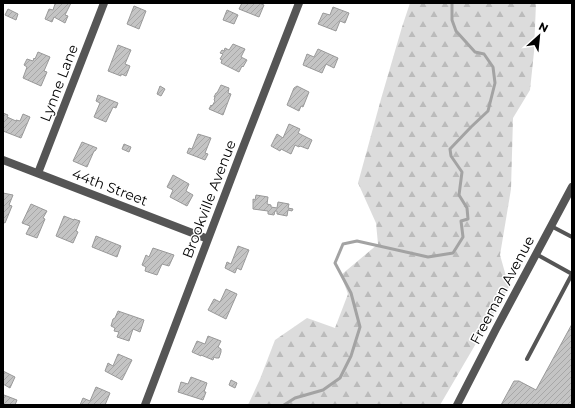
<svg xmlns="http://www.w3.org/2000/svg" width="575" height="408" font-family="Montserrat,sans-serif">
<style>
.forest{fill:url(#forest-firs)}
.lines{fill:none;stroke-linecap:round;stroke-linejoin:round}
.stream{stroke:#a3a3a3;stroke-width:3}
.building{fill:url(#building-hatch);stroke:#999}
.lane{stroke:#555;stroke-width:4}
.street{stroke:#555;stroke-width:8}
.labels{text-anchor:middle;stroke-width:3;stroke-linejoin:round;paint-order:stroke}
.street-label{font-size:14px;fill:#000;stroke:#fff}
</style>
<defs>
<pattern id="forest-firs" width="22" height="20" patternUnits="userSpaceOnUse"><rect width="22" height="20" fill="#dcdcdc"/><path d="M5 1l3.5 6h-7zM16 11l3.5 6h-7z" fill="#bbb"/></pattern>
<pattern id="building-hatch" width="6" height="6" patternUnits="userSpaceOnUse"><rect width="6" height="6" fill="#c4c4c4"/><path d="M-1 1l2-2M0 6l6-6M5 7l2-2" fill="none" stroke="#a7a7a7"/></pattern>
</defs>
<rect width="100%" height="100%" fill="#fff"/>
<path class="forest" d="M410 3H536L534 52 530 90 513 118 511 189 500 255 509 287 440 405H248L260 379 275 340 307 318 335 328 348 294 341 275 378 244 376 223 358 183 381 99 402 27Z"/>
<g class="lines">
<path class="stream" d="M284 405 295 398 323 390 340 378 351 356 360 327 351 293 335 263 343 244 357 241 428 257 453 253 463 237 461 221 468 219 467 208 459 195 462 172 451 156 450 149 471 127 488 111 495 83 493 67 484 54 475 52 456 31 452 20V3"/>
</g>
<path class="building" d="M54 3H71L65 15 68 16 65 23 54 17 52 22 45 19 49 9 53 10 55 4Z
M242 3H259L264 5 259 17 239 9Z
M134 6 146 11 139 29 127 24Z
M333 7 349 13 345 23 340 21 336 31 318 24 323 13 330 15Z
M8 9 18 14 16 20 5 15Z
M227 10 238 15 234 24 223 20Z
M233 44 245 49 241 57 247 60 243 67 242 66 239 72 221 63 222 60 220 59 223 54 220 53 222 50 224 51 225 48 229 50Z
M118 45 131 50 125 64 130 66 126 76 121 74V76L108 71Z
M318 49 338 58 334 68 326 64 322 73 303 65 307 54 314 57Z
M38 52 50 57 44 71 47 72 41 86 23 78 27 67 24 65 27 59 33 61 34 58 35 59Z
M221 85 229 88 228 93 231 94 223 115 209 109 211 105 212 106 215 101 214 100 215 97H214L216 93H217Z
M160 86 165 89 161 96 157 94Z
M297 86 309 92 303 107 301 106 299 111 287 105 294 88Z
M98 95 118 103 116 108 113 107 106 122 94 117 100 103 96 101Z
M3 113 8 115 7 117 16 121V120L20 121 23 114 30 117 21 138 3 131Z
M289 124 300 129 298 133 312 140 308 149 300 146 299 147 295 145 291 154 281 149 280 151 271 146 277 134 283 138Z
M198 134 211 138 205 153 208 154 205 160 187 153 189 148 192 149Z
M82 142 97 148 95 151H94L87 167 73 161Z
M124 144 131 147 129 152 122 149Z
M173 175 189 184 186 191 193 195 187 206 170 197 173 190 167 187Z
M3 193 13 195 9 205 12 206 5 223 3 222Z
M256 195 268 197 267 204 271 205V207L277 208 278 202 289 204 288 208 293 209 292 211 288 210 287 216 277 214V211H275L274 215 268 214V211L253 209V199L255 200Z
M31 204 47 211 43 218 45 219 37 238 26 234 30 226 22 223Z
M64 216 74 220V219L80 221 76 231 78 232 73 243 56 236Z
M96 236 121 246 117 257 92 247Z
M238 246 249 250 241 270 237 268 235 273 225 268 227 262 231 264Z
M153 248 174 255 169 266 162 264 157 275 145 271 146 267 142 265 146 255 149 257Z
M226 289 237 294 226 319 208 310 214 299 220 302Z
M118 311 144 320 140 332 133 329 129 341 117 337 119 332 114 331 115 328 111 326 113 319 115 318Z
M572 324V405H501L514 381H519L536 390Z
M208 336 221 341 218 347 221 349V352L219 358H216L214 357 213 360 201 355V356L192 352 197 341 205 344Z
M118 354 132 360 122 380 105 371 108 363 113 366Z
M3 371 15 377 10 388 3 384Z
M191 377 207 383 204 392H206L203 400 178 392 181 382 188 384Z
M231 380 237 383 235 388 229 385Z
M96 387 110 393 105 405H80L83 398 90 401Z
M4 395 17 400 15 405H3V399Z"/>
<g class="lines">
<path class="lane" d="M551 226 572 237
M536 254 572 274
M527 359 572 274"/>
<path class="street" d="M3 160 208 239
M38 173 104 3
M145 405 240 155 299 3
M457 405 496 329 572 187"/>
</g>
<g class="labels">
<g class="street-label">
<text transform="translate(59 83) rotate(-69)" y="5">Lynne Lane</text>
<text transform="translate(110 187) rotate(21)" y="5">44th Street</text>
<text transform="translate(209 199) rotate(-69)" y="5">Brookville Avenue</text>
<text transform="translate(502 290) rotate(-62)" y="5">Freeman Avenue</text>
</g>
</g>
<rect width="575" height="408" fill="none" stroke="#000000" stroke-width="8"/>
<g transform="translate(539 36) rotate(27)" stroke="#ffffff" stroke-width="3" paint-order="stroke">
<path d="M0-3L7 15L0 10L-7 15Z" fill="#000000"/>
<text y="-6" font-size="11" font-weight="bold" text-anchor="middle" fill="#000000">N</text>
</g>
</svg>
